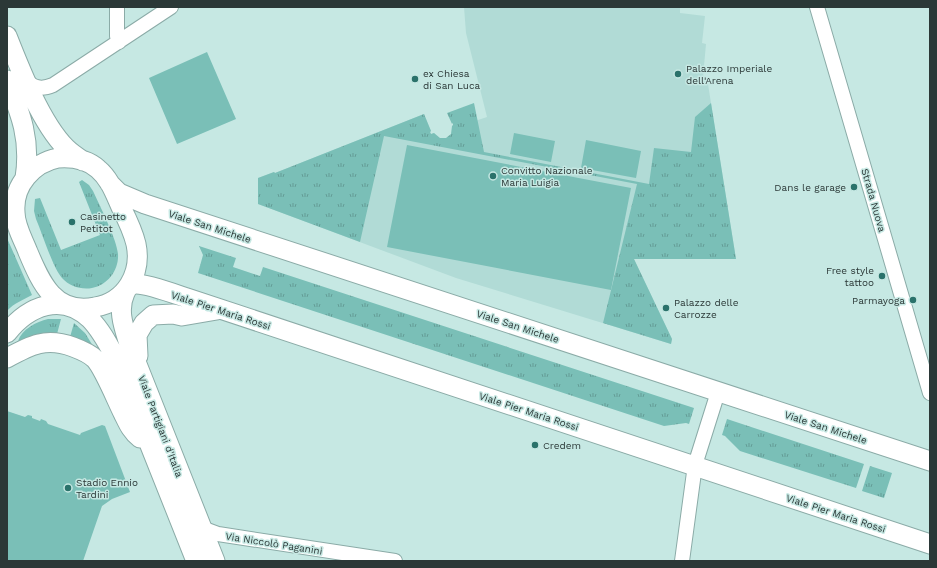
<svg xmlns="http://www.w3.org/2000/svg" width="937" height="568" font-family="'Work Sans',sans-serif">
<style>
.built{fill:#b1dbd6}
.grass{fill:url(#grass-tufts)}
.pitch{fill:#7abfb7}
.lines{fill:none;stroke-linecap:round;stroke-linejoin:round}
.street-casing{stroke:#8baba7;stroke-width:16}
.secondary-casing{stroke:#8baba7;stroke-width:21}
.street{stroke:#fff;stroke-width:14}
.secondary{stroke:#fff;stroke-width:19}
.poi-dot{fill:#2a726b;stroke:#c6e8e3;stroke-width:1.5}
.labels{text-anchor:middle;stroke-width:3;stroke-linejoin:round;paint-order:stroke}
.poi-label{font-size:10px;fill:#2b3837;stroke:#c6e8e3;text-anchor:start}
.street-label{font-size:10px;fill:#2b3837;stroke:#c6e8e3}
</style>
<defs>
<pattern id="grass-tufts" width="24" height="20" patternUnits="userSpaceOnUse"><rect width="24" height="20" fill="#7abfb7"/><path d="M3 7l-1-3M5 7V3M7 7l1-3M15 17l-1-3M17 17v-4M19 17l1-3" fill="none" stroke="#649c96"/></pattern>
</defs>
<rect width="100%" height="100%" fill="#c6e8e3"/>
<path class="built" d="M464 7H680V13L705 16 702 43 706 44 703 77 707 78 736 259H634L672 339 671 344 456 278 258 204V178L274 172 275 173 424 114 431 131 430 132 431 134 434 133 440 142 449 138 457 127 487 117 466 33Z"/>
<path class="grass" d="M474 103 484 152 649 184 654 148 691 152 695 117 711 103 736 259H634L672 339 671 344 603 323 637 184 384 136 360 242 258 204V178L274 172 275 173 424 114 431 131 430 132 431 134 434 133 440 138H446L451 134 452 126 453 125V123L452 124 447 113Z
M82 180 89 185 93 191C100 206 117 240 118 254 119 270 108 285 92 288 81 290 69 286 62 278 53 268 42 233 36 219L34 211 35 199 40 198 61 250 100 235 79 182Z
M7 238 32 295C23 300 14 303 7 311Z
M199 246 236 258 233 267 260 276 263 267 694 408 689 424 686 423 664 426 198 273 203 255Z
M48 319H61L57 334 29 337 18 341C22 329 36 322 48 319Z
M74 323 85 333 93 346 70 337Z
M727 419 864 464 856 488 740 451 725 436 722 435Z
M870 466 892 473 884 498 862 491Z"/>
<path class="pitch" d="M207 52 236 119 177 144 149 78Z
M514 133 555 141 551 162 510 154Z
M586 140 641 151 636 178 581 168Z
M407 145 631 188 611 290 387 247Z
M7 411 25 417 28 415 32 416V418L40 421 41 419 46 421 48 424 80 435 81 433 102 425 105 426 130 492 112 499 102 506 83 561H7Z"/>
<g class="lines">
<defs>
<path id="street" d="M117 7V36L119 42
M817 7 930 393
M25 78C32 88 41 90 53 85L171 7
M202 528 218 534 395 561
M682 561 695 465 718 392"/>
<path id="secondary" d="M7 36C20 69 41 123 66 148 71 153 77 157 83 161
M7 80C21 114 31 140 25 178
M58 158C72 157 87 159 98 169 110 179 115 194 121 207 127 219 133 231 136 244 142 273 126 302 95 307 55 315 41 283 28 252 23 239 15 226 15 212 13 185 33 163 58 158Z
M110 184 119 193 145 204 930 461
M7 333C28 306 62 292 90 319 100 329 107 342 114 355L196 561
M138 356 137 335 144 323 153 315 173 314 182 316 217 310
M7 358C31 345 46 337 73 347 81 350 89 353 95 359 104 369 116 399 123 413 128 423 131 431 140 438
M215 561 129 344C124 328 117 310 125 293 127 288 130 284 136 284 148 284 175 294 187 298L930 544"/>
</defs>
<use href="#street" class="street-casing"/>
<use href="#secondary" class="secondary-casing"/>
<use href="#street" class="street"/>
<use href="#secondary" class="secondary"/>
</g>
<g class="poi-dot">
<circle cx="678" cy="74" r="4"/>
<circle cx="415" cy="79" r="4"/>
<circle cx="493" cy="176" r="4"/>
<circle cx="854" cy="187" r="4"/>
<circle cx="72" cy="222" r="4"/>
<circle cx="882" cy="276" r="4"/>
<circle cx="913" cy="300" r="4"/>
<circle cx="666" cy="308" r="4"/>
<circle cx="535" cy="445" r="4"/>
<circle cx="68" cy="488" r="4"/>
</g>
<g class="labels">
<g class="poi-label">
<text x="686" y="72">Palazzo Imperiale<tspan x="686" dy="12">dell'Arena</tspan></text>
<text x="423" y="77">ex Chiesa<tspan x="423" dy="12">di San Luca</tspan></text>
<text x="501" y="174">Convitto Nazionale<tspan x="501" dy="12">Maria Luigia</tspan></text>
<text x="846" y="191" text-anchor="end">Dans le garage</text>
<text x="80" y="220">Casinetto<tspan x="80" dy="12">Petitot</tspan></text>
<text x="874" y="274" text-anchor="end">Free style<tspan x="874" dy="12">tattoo</tspan></text>
<text x="905" y="304" text-anchor="end">Parmayoga</text>
<text x="674" y="306">Palazzo delle<tspan x="674" dy="12">Carrozze</tspan></text>
<text x="543" y="449">Credem</text>
<text x="76" y="486">Stadio Ennio<tspan x="76" dy="12">Tardini</tspan></text>
</g>
<g class="street-label">
<text transform="translate(874 200) rotate(74)" y="4">Strada Nuova</text>
<text transform="translate(210 226) rotate(18)" y="4">Viale San Michele</text>
<text transform="translate(221 310) rotate(18)" y="4">Viale Pier Maria Rossi</text>
<text transform="translate(518 326) rotate(18)" y="4">Viale San Michele</text>
<text transform="translate(529 411) rotate(18)" y="4">Viale Pier Maria Rossi</text>
<text transform="translate(161 426) rotate(69)" y="4">Viale Partigiani d'Italia</text>
<text transform="translate(826 427) rotate(18)" y="4">Viale San Michele</text>
<text transform="translate(836 513) rotate(18)" y="4">Viale Pier Maria Rossi</text>
<text transform="translate(274 543) rotate(9)" y="4">Via Niccolò Paganini</text>
</g>
</g>
<rect width="937" height="568" fill="none" stroke="#2b3837" stroke-width="16"/>
</svg>
